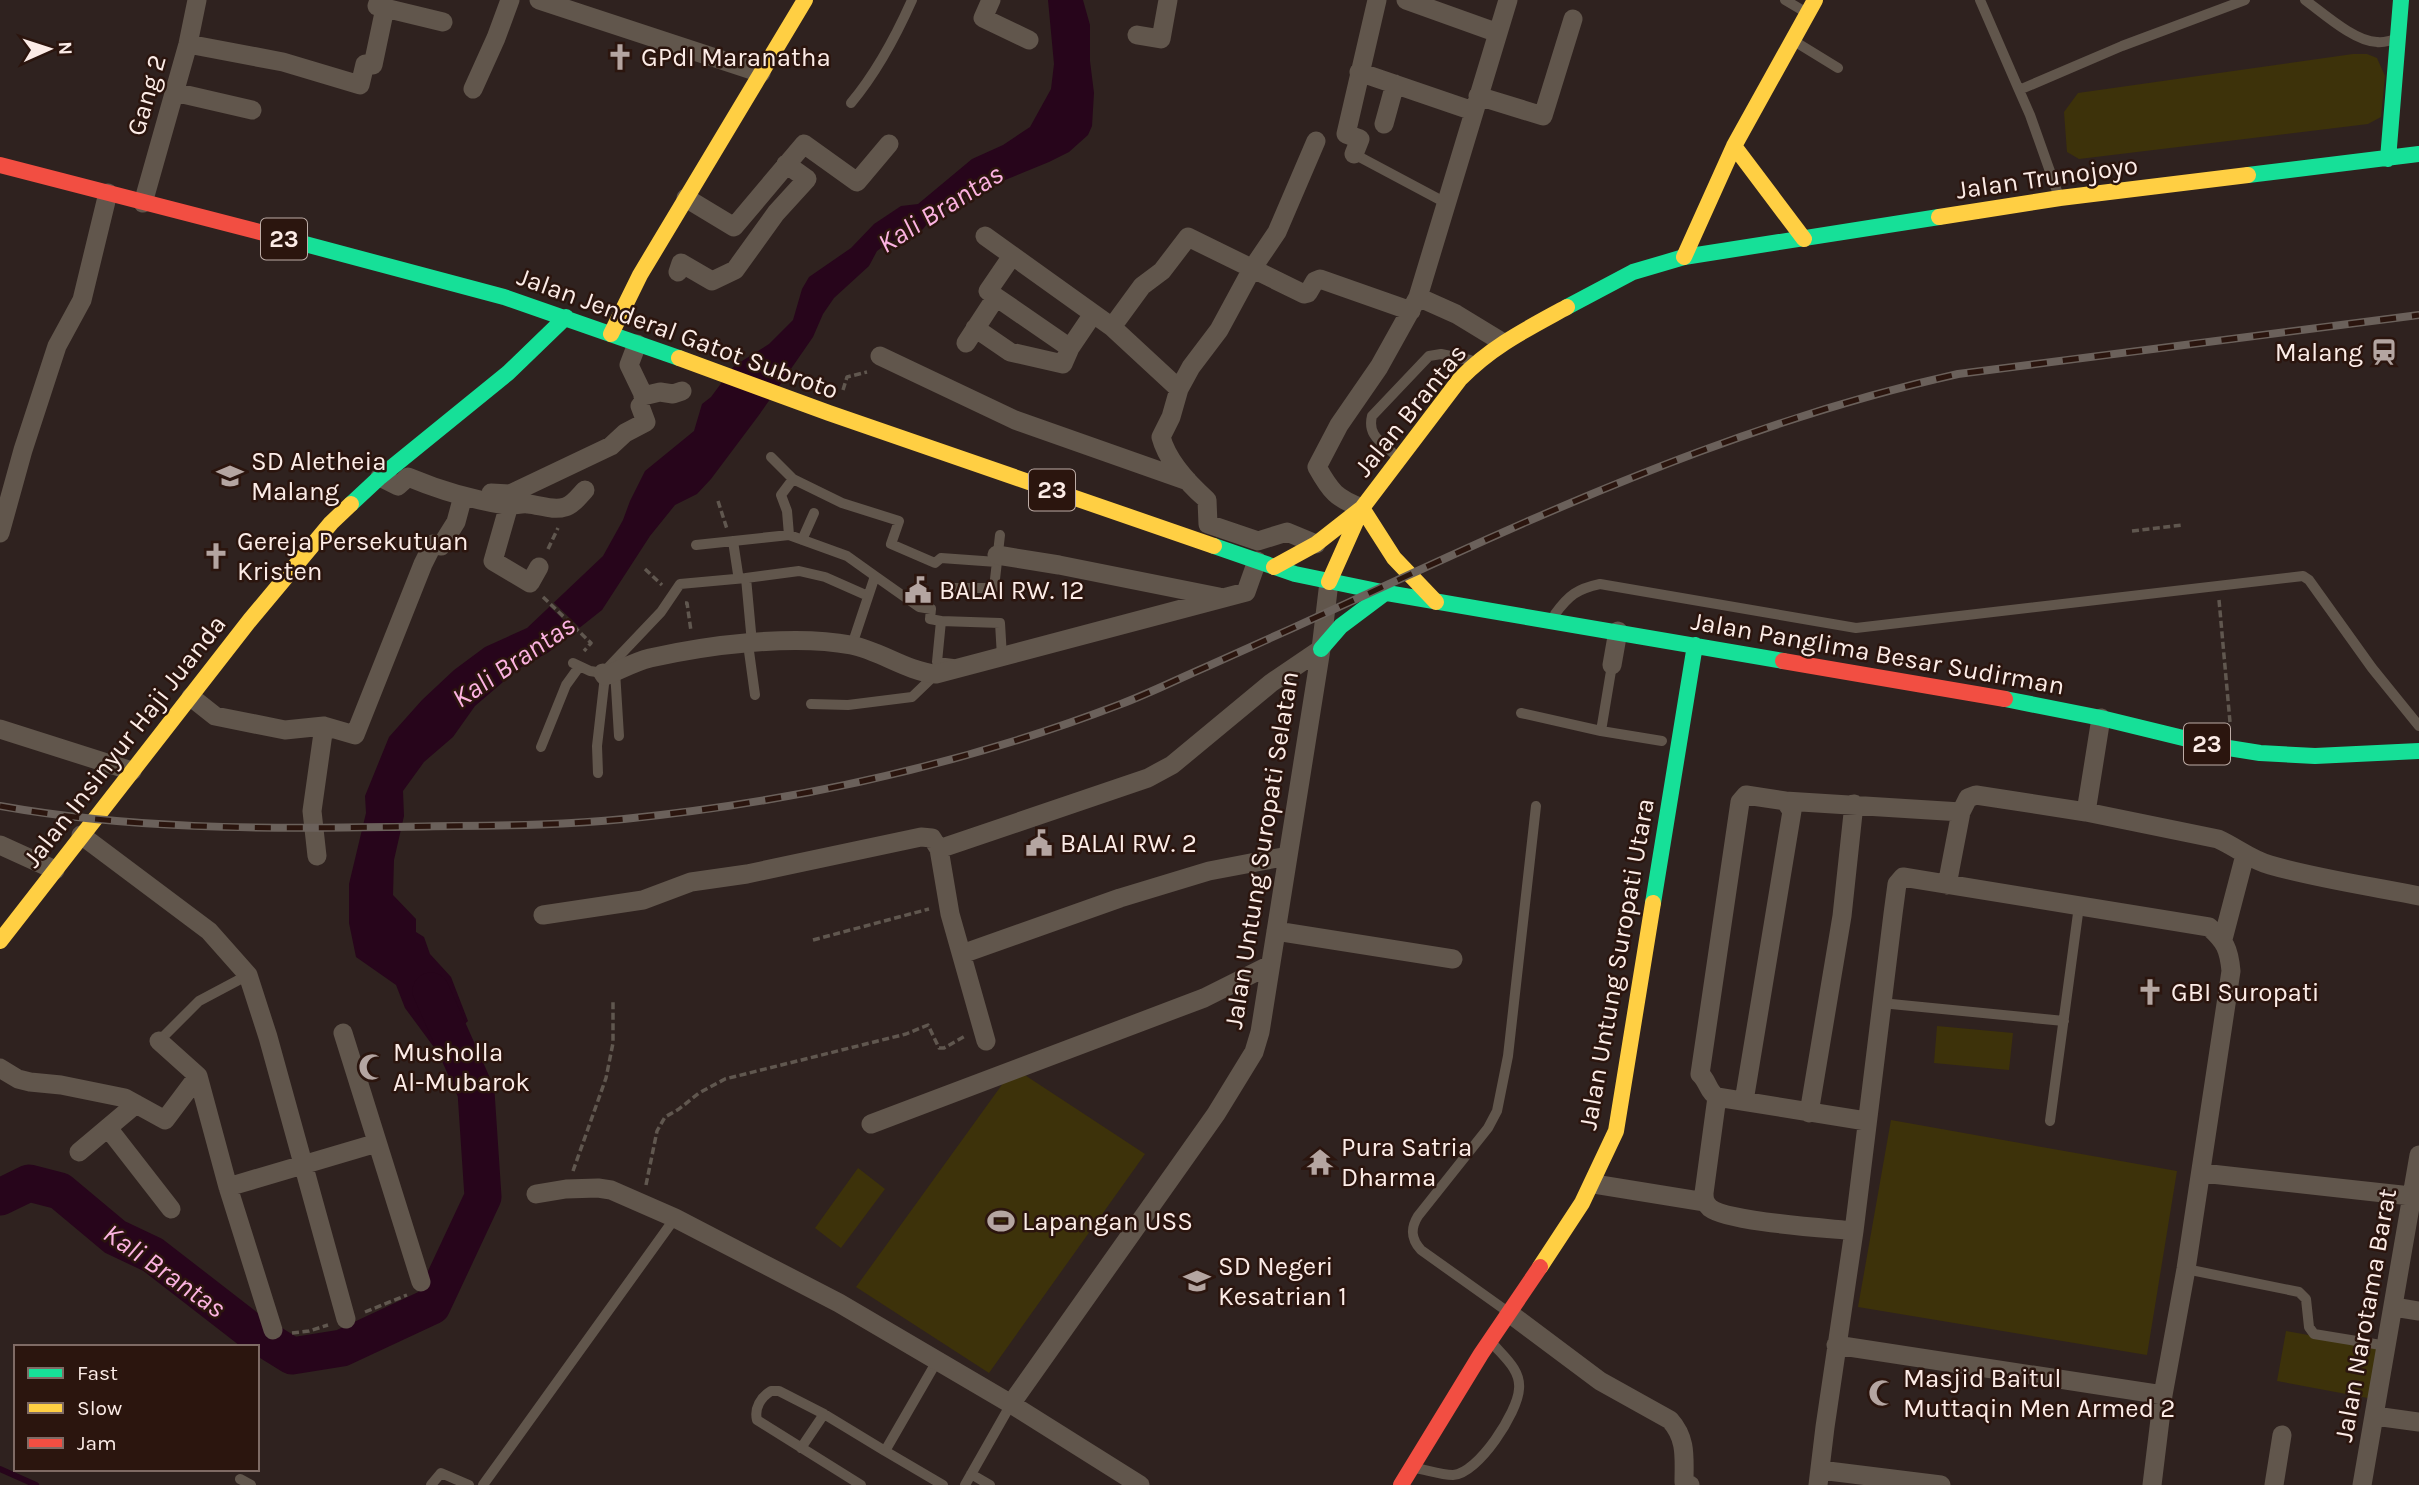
<svg xmlns="http://www.w3.org/2000/svg" width="2419" height="1485" font-family="Karla,sans-serif">
<style>
.green{fill:#3d320a}
.water{fill:#27051b}
.pier{fill:#2f221f}
.lines{fill:none;stroke-linecap:round;stroke-linejoin:round}
.stream{stroke:#27051b;stroke-width:6}
.river{stroke:#27051b;stroke-width:37}
.path{stroke:#60574f;stroke-width:3.5;stroke-dasharray:7 3.5;stroke-linecap:butt}
.lane{stroke:#61564c;stroke-width:10}
.street{stroke:#61564c;stroke-width:19}
.fast{stroke:#16e098;stroke-width:16}
.slow{stroke:#ffcf43;stroke-width:16}
.jam{stroke:#f24e42;stroke-width:16}
.rail-casing{stroke:#6b615b;stroke-width:8}
.rail{stroke:#2b150e;stroke-width:5;stroke-dasharray:16;stroke-linecap:butt}
.labels{text-anchor:middle;stroke-width:5;stroke-linejoin:round;paint-order:stroke}
.shield{fill:#2b150e;stroke:#bdaca6;stroke-width:2}
.shield-label{font-size:24px;font-weight:bold;fill:#fcece7}
.poi-label{font-size:26px;fill:#fcece7;stroke:#2b150e;text-anchor:start}
.street-label{font-size:26px;fill:#fcece7;stroke:#2b150e}
.water-label{font-size:28px;font-style:italic;fill:#fcb3e1;stroke:#2b150e}
</style>
<rect width="100%" height="100%" fill="#2f221f"/>
<path class="green" d="M2353 54H2367L2377 58 2385 76 2381 117 2368 124 2079 159 2067 152 2064 112 2078 93Z
M1937 1026 2013 1033 2009 1070 1934 1063Z
M1014 1068 1145 1154 989 1373 856 1287Z
M1891 1120 2177 1171 2147 1355 1858 1307Z
M858 1168 885 1189 841 1248 815 1228Z
M2286 1331 2381 1348 2373 1399 2277 1381Z"/>
<path class="water" d="M1048 0H1083L1090 25V61L1094 93 1092 126 1088 135 1069 152 1049 162 956 200 936 213 923 229 913 237 889 242 877 251 869 266 834 298 823 314 813 337 759 415 711 479 697 494 675 505 650 536 602 610 549 652 518 669 475 706 453 737 424 762 403 791 404 816 394 860 393 895 416 919V932L424 937 430 954 451 977 468 1021 436 1050 405 1008 396 985 356 957 349 923V884L366 813 365 796 389 737 422 700 454 670 485 647 527 628 603 556 623 520 630 501 645 471 694 431 702 404 711 397 734 366 769 344 793 320 802 289 809 277 851 248 874 224 901 206 918 204 972 159 1003 145 1030 127 1051 89 1054 64Z"/>
<path class="pier" d="M552 601 582 630 578 634 548 605Z"/>
<g class="lines">
<path class="stream" d="M0 1469 36 1485"/>
<path class="river" d="M0 1197 29 1183 60 1191 115 1237 153 1255 247 1328 292 1356 342 1348 432 1306 483 1197 476 1092 431 991"/>
<path class="path" d="M843 390 847 377 867 372
M718 501 727 529
M2132 531 2182 525
M548 549 558 528
M645 569 662 585
M543 597 591 643 584 651
M2219 600 2230 722
M685 603H687L691 631
M813 940 929 909
M573 1171 606 1078 613 1043V1000
M646 1185 657 1131 665 1117 679 1109 699 1093 725 1079 906 1034 928 1025 939 1048H944L965 1036
M365 1312 407 1295
M292 1333 309 1331 328 1325"/>
<path class="lane" d="M1785 0 1807 13
M1980 0 2019 90
M2305 0C2323 13 2355 42 2377 42 2382 43 2388 41 2393 40
M1794 41 1838 68
M851 103C877 72 896 36 912 0
M1354 154 1446 203
M2058 194 2030 115 2019 90 2122 46 2245 0
M1395 455C1382 442 1367 436 1372 416L1429 356 1441 354 1470 360
M771 457 793 479 842 503 899 521 891 544 935 563 941 558 997 562
M789 535 787 511 781 495 793 479
M802 540 814 513
M733 541 738 574
M696 545 789 535 847 556 875 576 852 645
M875 576 919 607 931 609 930 619 941 621 937 662 953 664
M746 578 799 571 825 577 868 596
M948 588H994L1000 535
M1555 614C1569 595 1577 589 1600 584L1856 628 2303 576 2309 580 2372 668 2419 726
M941 621 1000 623 1002 657
M748 644 755 695
M573 663 590 671 603 673 661 612 680 584 746 578 752 643
M615 671 619 736
M811 704 848 705 912 697 936 674
M1521 713 1601 731 1662 741
M1601 731 1612 665
M541 747 566 685 579 667
M598 773 597 746 605 676
M1881 1003 2064 1021
M159 1041 199 1001 248 975
M2050 1121 2079 906
M2186 1269 2299 1292 2306 1299 2309 1327 2314 1334 2387 1346
M1508 1312 1421 1250C1411 1239 1410 1229 1418 1216L1488 1128 1497 1111 1508 1056 1536 806
M801 1448 824 1414
M885 1451 943 1485
M1415 1468C1427 1470 1441 1475 1453 1475 1478 1474 1518 1412 1519 1389 1521 1370 1504 1357 1493 1344
M971 1474 990 1485
M240 1479 251 1485
M431 1485 441 1473 469 1485
M483 1485 675 1218
M861 1485 757 1420C754 1408 761 1397 771 1391H779L824 1414 885 1451 937 1361
M965 1485 1011 1404"/>
<path class="street" d="M539 0 761 73
M991 0 983 18 1029 40
M1406 0 1498 33
M385 8 443 22
M1137 35 1161 39 1168 0
M188 44 283 62 360 85 365 64 373 65 385 8 377 6 379 0
M1359 72 1473 111
M473 89 496 38 510 0
M174 92 252 110
M1478 96 1543 116 1573 19
M1384 124 1395 84
M1354 154 1360 139 1346 134 1377 0
M686 198 734 227 804 144 857 182 889 144
M143 203 188 44 197 0
M985 236 1112 327 1179 389
M1012 256 988 291 996 297 1070 348 1093 314
M678 272 681 263 712 281 735 270 776 213 807 179 786 164
M1418 297 1456 314 1502 342
M1112 327 1142 286 1162 271 1188 237 1304 294 1308 293 1315 281 1320 279 1411 311
M975 328 1010 352 1063 364 1070 348
M966 343 996 297
M637 344 629 365 642 392
M880 356 1015 420 1188 481
M643 396 660 392 673 394 682 391
M380 477 398 486 408 477C439 490 473 500 506 505 513 506 521 503 528 504 540 505 553 511 565 507 573 505 580 495 585 490
M491 493 510 494 611 446 625 433 646 422 640 406
M509 505 493 561 530 583 539 567
M1362 508C1336 498 1331 492 1317 467L1339 425 1379 367 1418 297 1508 0
M0 533 23 450 57 346 82 300 108 193
M1316 544 1287 532 1258 541 1208 524 1207 500C1189 484 1167 460 1161 437L1171 417 1179 389 1191 367 1219 330 1252 269 1277 232 1316 141
M997 555 1059 565 1219 597
M1612 665 1618 631
M603 673 605 676C620 670 634 662 650 658 708 645 793 634 851 645 881 651 906 671 936 674L1246 592 1257 561
M191 697 215 716 285 730 324 726 355 735 423 564 433 544 441 546 456 522 463 496
M0 729 132 771
M1785 801 1961 812
M2086 812 2101 718
M81 835 209 931 248 975 268 1037 346 1319
M0 845 55 870
M939 849 950 914 986 1041
M317 856 312 811 324 726
M1947 885 1961 812 1968 798 1976 795 2086 812 2218 839C2236 847 2251 860 2270 865 2319 879 2370 886 2419 896
M543 915 643 900 691 882 747 874 921 837 932 838 939 849 1148 778 1172 765 1271 683 1321 649
M1276 931 1453 959
M2223 939 2245 855
M962 954 1120 898 1209 871 1288 856
M343 1033 421 1282
M159 1041 198 1076 228 1187 273 1330
M0 1068 18 1079 30 1082 61 1085 125 1098 165 1120 198 1076
M1717 1097 1704 1193C1704 1200 1705 1203 1710 1208 1728 1222 1826 1228 1854 1231
M1744 1101 1792 811 1785 801 1746 795 1740 802 1700 1074C1708 1081 1708 1092 1717 1097L1866 1121
M1809 1113 1842 916 1854 804
M871 1124 1204 998 1270 965
M108 1128 171 1209
M79 1152 136 1104
M2202 1173 2411 1196
M1594 1184 1705 1202
M228 1187 377 1143
M536 1194 566 1189 598 1188 611 1190 675 1218 839 1303 1011 1404 1140 1485
M2394 1307 2419 1311
M1509 1313 1600 1381 1670 1420C1687 1439 1684 1458 1684 1482L1690 1485
M1836 1345 2163 1395
M1011 1404 1216 1114 1254 1052 1260 1032 1321 649 1329 582
M2375 1416 2419 1422
M1820 1470 1941 1485
M1818 1485 1825 1427 1854 1231 1893 914 1897 884 1903 877 2209 927C2225 941 2229 949 2231 971L2186 1269 2163 1395 2152 1485
M2274 1485 2282 1435
M2362 1485 2419 1155"/>
<path class="fast" d="M2388 159 2401 0
M2248 175 2419 154
M275 236 504 297 679 358
M1567 307 1633 272 1684 257 1939 217
M351 504 380 477 508 373 566 317
M1214 546 1295 574 1387 593 1783 661
M1321 649 1341 626 1385 593
M2005 699 2101 718 2216 746 2260 753 2315 756 2419 751
M1653 903 1695 645"/>
<path class="slow" d="M1734 146 1804 239
M1939 217 2060 198 2248 175
M1684 257 1734 146 1815 0
M611 334 640 275 805 0
M679 358 829 413 1214 546
M1274 567 1316 544 1362 508 1394 558 1436 602
M1329 582 1362 508 1460 379C1492 346 1527 329 1567 307
M0 941 250 620 331 523 351 504
M1540 1267 1582 1203 1616 1131 1653 903"/>
<path class="jam" d="M0 165 275 236
M1783 661 2005 699
M1401 1485 1481 1354 1540 1267"/>
<defs>
<path id="rail" d="M0 806C129 829 258 829 388 827 466 825 546 827 624 819 793 802 962 765 1121 704 1150 693 1178 679 1206 667 1287 631 1367 594 1448 557 1612 482 1782 413 1958 374L2419 315"/>
</defs>
<use href="#rail" class="rail-casing"/>
<use href="#rail" class="rail"/>
</g>
<defs>
<symbol id="church-bare" viewBox="-9 -9 18 18"><path d="M-1.2-6h2.4v3.5h3.3v2.4h-3.3V6h-2.4V-.1h-3.3v-2.4h3.3Z" fill="#b4a5a1" stroke="#2b150e" stroke-width="2.5" paint-order="stroke"/></symbol>
<symbol id="station-bare" viewBox="-9 -9 18 18"><path d="M-3-6H3Q5-6 5-4V2Q5 4 3 4L4.5 6H3L1.5 4h-3L-3 6H-4.5L-3 4Q-5 4-5 2V-4Q-5-6-3-6ZM-3.5-4v3h7v-3ZM-3.5 1v1.5H-2V1ZM2 1v1.5H3.5V1Z" fill="#b4a5a1" stroke="#2b150e" stroke-width="2.5" paint-order="stroke"/></symbol>
<symbol id="school-bare" viewBox="-9 -9 18 18"><path d="M0-5L7-2L0 1L-7-2ZM-4 1L0 2.5L4 1V4Q0 6-4 4Z" fill="#b4a5a1" stroke="#2b150e" stroke-width="2.5" paint-order="stroke"/></symbol>
<symbol id="civic-bare" viewBox="-9 -9 18 18"><path d="M-.6-6.5H3V-4.5H.6V-3L4-1V1h2V6H-6V1h2V-1L-.6-3ZM-1.2 2.5V6h2.4V2.5Z" fill="#b4a5a1" stroke="#2b150e" stroke-width="2.5" paint-order="stroke"/></symbol>
<symbol id="mosque-bare" viewBox="-9 -9 18 18"><path d="M3.5-4.9A6 6 0 1 0 3.5 4.9A5 5 0 1 1 3.5-4.9Z" fill="#b4a5a1" stroke="#2b150e" stroke-width="2.5" paint-order="stroke"/></symbol>
<symbol id="temple-bare" viewBox="-9 -9 18 18"><path d="M0-6L5-2H3V0L6.5 2.5H4V6H1.5V3h-3V6H-4V2.5H-6.5L-3 0V-2H-5Z" fill="#b4a5a1" stroke="#2b150e" stroke-width="2.5" paint-order="stroke"/></symbol>
<symbol id="stadium-bare" viewBox="-9 -9 18 18"><path d="M0-5a6.5 5 0 1 0 0 10a6.5 5 0 1 0 0-10ZM-3.5-1.8h7v3.6h-7Z" fill="#b4a5a1" stroke="#2b150e" stroke-width="2.5" paint-order="stroke"/></symbol>
</defs>
<g fill-rule="evenodd">
<use href="#church-bare" x="601" y="38" width="38" height="38"/>
<use href="#station-bare" x="2365" y="333" width="38" height="38"/>
<use href="#school-bare" x="211" y="457" width="38" height="38"/>
<use href="#church-bare" x="197" y="537" width="38" height="38"/>
<use href="#civic-bare" x="899" y="571" width="38" height="38"/>
<use href="#civic-bare" x="1020" y="824" width="38" height="38"/>
<use href="#church-bare" x="2131" y="973" width="38" height="38"/>
<use href="#mosque-bare" x="353" y="1048" width="38" height="38"/>
<use href="#temple-bare" x="1301" y="1143" width="38" height="38"/>
<use href="#stadium-bare" x="982" y="1202" width="38" height="38"/>
<use href="#school-bare" x="1178" y="1262" width="38" height="38"/>
<use href="#mosque-bare" x="1863" y="1374" width="38" height="38"/>
</g>
<g class="labels">
<g class="shield">
<rect x="261" y="218.5" width="46" height="41" rx="5"/>
<rect x="1029" y="469.5" width="46" height="41" rx="5"/>
<rect x="2184" y="723.5" width="46" height="41" rx="5"/>
</g>
<g class="shield-label">
<text x="284" y="247">23</text>
<text x="1052" y="498">23</text>
<text x="2207" y="752">23</text>
</g>
<g class="poi-label">
<text x="641" y="66">GPdI Maranatha</text>
<text x="2363" y="361" text-anchor="end">Malang</text>
<text x="251" y="470">SD Aletheia<tspan x="251" dy="30">Malang</tspan></text>
<text x="237" y="550">Gereja Persekutuan<tspan x="237" dy="30">Kristen</tspan></text>
<text x="939" y="599">BALAI RW. 12</text>
<text x="1060" y="852">BALAI RW. 2</text>
<text x="2171" y="1001">GBI Suropati</text>
<text x="393" y="1061">Musholla<tspan x="393" dy="30">Al-Mubarok</tspan></text>
<text x="1341" y="1156">Pura Satria<tspan x="1341" dy="30">Dharma</tspan></text>
<text x="1022" y="1230">Lapangan USS</text>
<text x="1218" y="1275">SD Negeri<tspan x="1218" dy="30">Kesatrian 1</tspan></text>
<text x="1903" y="1387">Masjid Baitul<tspan x="1903" dy="30">Muttaqin Men Armed 2</tspan></text>
</g>
<g class="street-label">
<text transform="translate(146 95) rotate(-74)" y="9">Gang 2</text>
<text transform="translate(2047 177) rotate(-8)" y="9">Jalan Trunojoyo</text>
<text transform="translate(678 333) rotate(20)" y="9">Jalan Jenderal Gatot Subroto</text>
<text transform="translate(1410 410) rotate(-51)" y="9">Jalan Brantas</text>
<text transform="translate(1878 653) rotate(10)" y="9">Jalan Panglima Besar Sudirman</text>
<text transform="translate(124 741) rotate(-52)" y="9">Jalan Insinyur Haji Juanda</text>
<text transform="translate(1261 850) rotate(-81)" y="9">Jalan Untung Suropati Selatan</text>
<text transform="translate(1616 964) rotate(-80)" y="9">Jalan Untung Suropati Utara</text>
<text transform="translate(2365 1315) rotate(-80)" y="9">Jalan Narotama Barat</text>
</g>
<g class="water-label">
<text transform="translate(940 208) rotate(-32)" y="10">Kali Brantas</text>
<text transform="translate(513 661) rotate(-34)" y="10">Kali Brantas</text>
<text transform="translate(165 1270) rotate(35)" y="10">Kali Brantas</text>
</g>
</g>
<rect x="14" y="1345" width="245" height="126" fill="#2b150e" stroke="#7f6b65" stroke-width="2"/>
<rect x="28" y="1368" width="35" height="10" fill="#16e098" stroke="#7f6b65" stroke-width="2"/>
<text x="77" y="1380" font-size="21" fill="#fcece7">Fast</text>
<rect x="28" y="1403" width="35" height="10" fill="#ffcf43" stroke="#7f6b65" stroke-width="2"/>
<text x="77" y="1415" font-size="21" fill="#fcece7">Slow</text>
<rect x="28" y="1438" width="35" height="10" fill="#f24e42" stroke="#7f6b65" stroke-width="2"/>
<text x="77" y="1450" font-size="21" fill="#fcece7">Jam</text>
<g transform="translate(49 49) rotate(87)" stroke="#2b150e" stroke-width="5" paint-order="stroke">
<path d="M0-5L12 26L0 18L-12 26Z" fill="#fcece7"/>
<text y="-10" font-size="19" font-weight="bold" text-anchor="middle" fill="#fcece7">N</text>
</g>
</svg>
